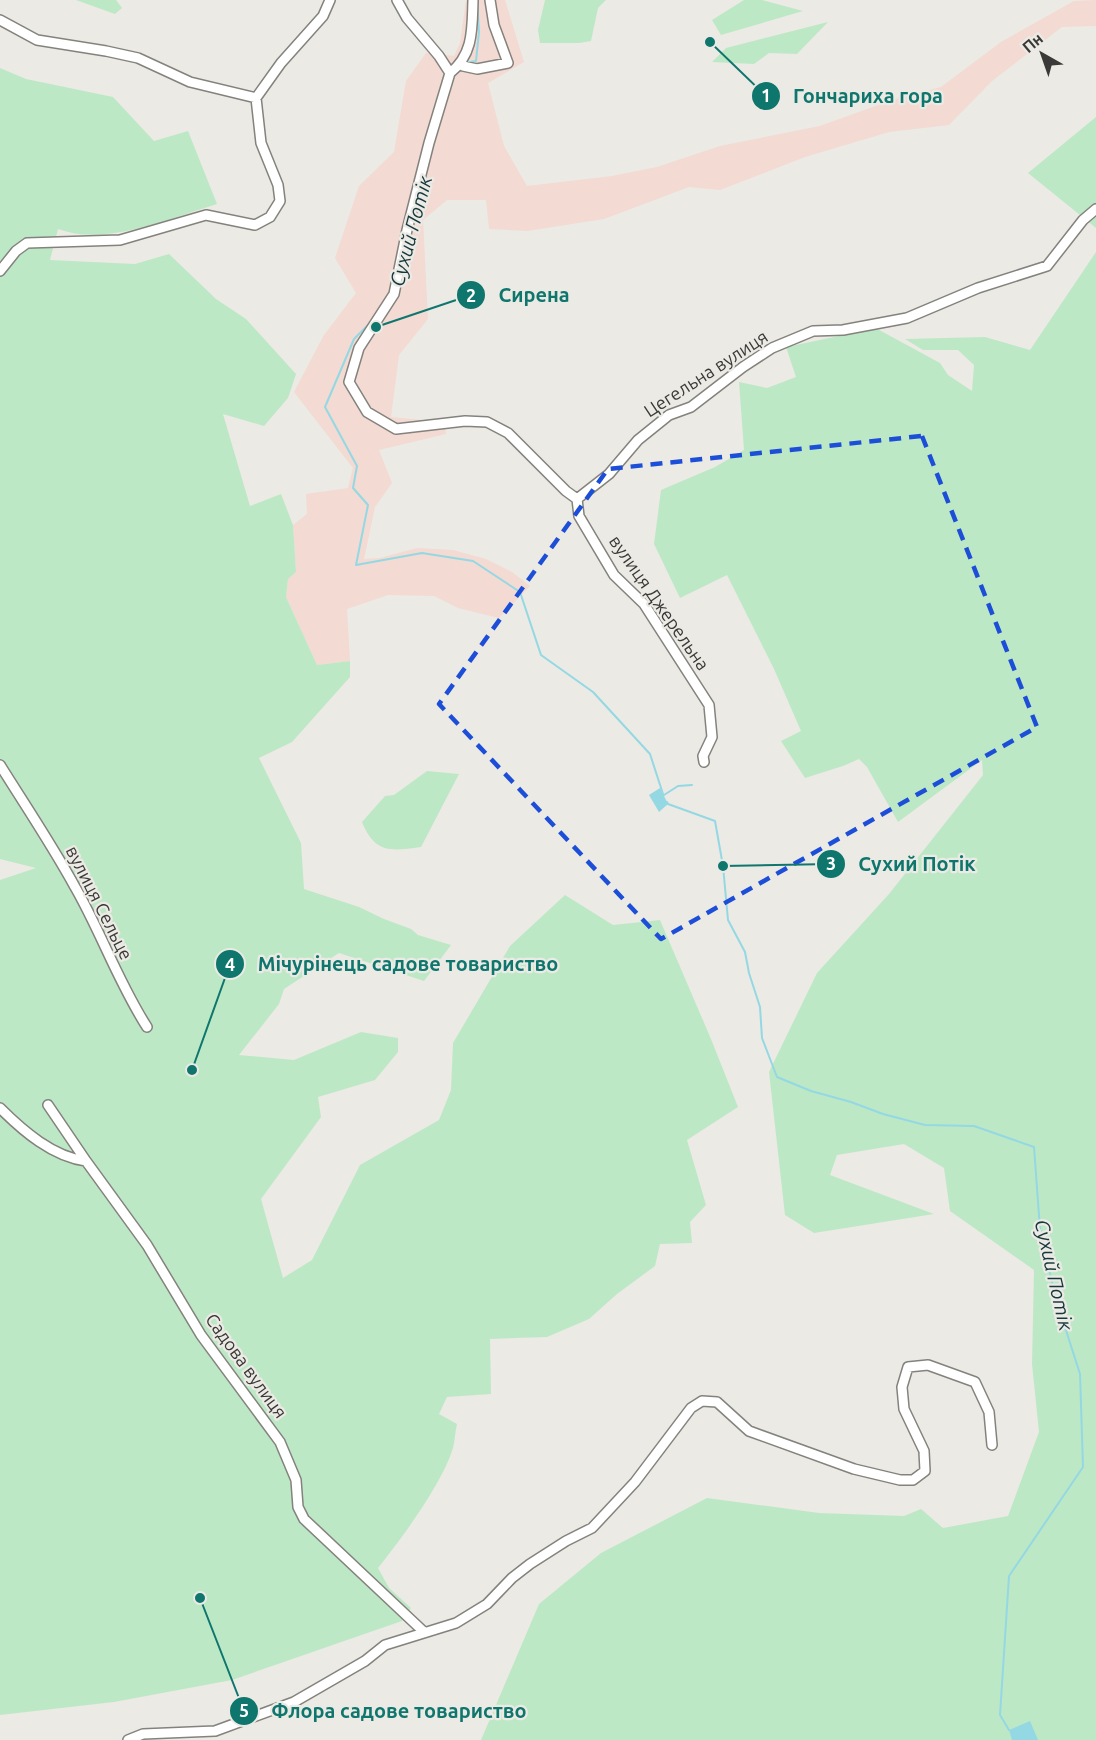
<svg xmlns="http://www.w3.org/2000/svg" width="1096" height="1740" font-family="Ubuntu,sans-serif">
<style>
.industrial{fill:#f3dad3}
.green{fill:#bde8c6}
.water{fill:#94d8e3}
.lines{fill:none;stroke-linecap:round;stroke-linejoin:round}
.stream{stroke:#94d8e3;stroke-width:2}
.minor-casing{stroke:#84827d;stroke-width:12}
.minor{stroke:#fff;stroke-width:9}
.marked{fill:none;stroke:#1d4ed8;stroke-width:4.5;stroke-dasharray:12 8;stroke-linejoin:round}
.labels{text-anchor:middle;stroke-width:4.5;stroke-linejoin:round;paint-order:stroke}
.street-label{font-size:18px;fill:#3a3937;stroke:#eceae4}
.water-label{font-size:20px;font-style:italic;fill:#16373c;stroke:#eceae4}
.leader{fill:none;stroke:#0f766e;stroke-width:2}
.callout-dot{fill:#0f766e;stroke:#eceae4;stroke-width:2}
.mark-label{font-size:18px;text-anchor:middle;font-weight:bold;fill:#fff}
.callout-label{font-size:20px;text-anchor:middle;font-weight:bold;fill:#0f766e;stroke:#eceae4;stroke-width:4.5;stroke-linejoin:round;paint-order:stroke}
</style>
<rect width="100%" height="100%" fill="#eceae4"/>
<path class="industrial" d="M466 0H505L524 62 488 83 504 146 527 186 612 176 657 167 720 146 820 126 895 99 941 87 1001 42 1074 1 1096 0V26L1062 27 992 81 949 125 889 132 805 157 720 190 689 187 604 219 527 231 489 229 486 200H447L423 220 428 319 399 355 391 417 444 422 446 434 379 450 392 483 375 507 364 559 380 558 417 548 453 550 486 559 512 572 530 586 499 618 458 608 434 596 388 595 347 609 350 661 317 665 286 597 288 579 296 572 293 525 307 514 306 494 348 488 353 468 294 392 324 335 356 293 335 258 359 186 394 152 406 81 426 53 454 56 460 43Z"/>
<path class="green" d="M76 0H116L122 8 115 14Z
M545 0H606L598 8 591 41 579 43H540L538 30Z
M744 0H762L803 11 721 35 712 20Z
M828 22 797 54 769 53 754 64 712 62 726 48Z
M0 68 26 79 113 97 154 141 188 131 217 204C170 218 106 247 58 229L50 260 135 264 169 254 216 299 246 319 296 374 288 398 264 426 223 414 250 506 281 494 293 525 296 572 288 579 286 597 317 665 350 661V677L292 742 259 758 301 843 304 889 359 907 384 919 411 929 418 935 451 945 424 981 339 953 284 989 279 1004 239 1055 294 1060 361 1032 398 1038V1052L375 1080 318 1097 321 1117 261 1199 283 1278 312 1260 360 1165 439 1120 451 1090 453 1043 510 946 565 895 613 925 660 920 711 1039 738 1107 687 1140 706 1205 690 1222 692 1243 660 1244 655 1266 617 1294 589 1319 547 1337 490 1339 491 1394 447 1397 439 1414 457 1424C455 1432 455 1440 453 1448 442 1484 402 1538 378 1568L389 1588 411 1608 402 1621 232 1680 114 1702 0 1715V880L36 868 0 859Z
M1096 117V228L1028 173Z
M1096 252V1740H481L539 1604 601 1553 707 1498 819 1513 904 1516 921 1509 943 1528 1008 1516 1039 1432 1032 1364 1034 1270 950 1211 944 1168 904 1144 837 1155 830 1175 934 1214 814 1233 785 1215 769 1072 817 973 889 894 983 775 982 760 898 822 867 767 859 759 843 766 805 778 781 741 801 731 774 669 727 575 680 598 654 544 661 490 715 467 744 450 739 382 767 388 796 377 786 347 844 335 843 330 870 325 940 363 948 375 972 391 974 365 958 350H923L905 339 985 337 1030 350Z
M427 771 459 774 421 847C391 851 375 854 362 822L385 796 394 795Z"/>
<path class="water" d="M660 788 668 804 659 812 649 795Z
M1030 1721 1038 1740H1012L1009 1730Z"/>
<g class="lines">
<path class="stream" d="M464 63 476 61 479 32 477 0
M370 323 354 339 325 407 357 466 353 488 368 505 356 565 422 553 473 561 520 592 541 655 593 692 650 754 663 794
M664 795 678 786 692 785
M667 802 668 804 715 821 723 866 728 920 745 952 749 973 760 1007 762 1038 777 1077 811 1091 851 1102 883 1114 925 1125 974 1126 1034 1147 1040 1229 1055 1296 1080 1374 1083 1467 1009 1576 1000 1715 1009 1730"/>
<defs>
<path id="minor" d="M397 0 407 18 439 56 450 73
M473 0C472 28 474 54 450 73L429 143 407 230 394 294 359 348 349 382 367 412 396 429 465 421 487 422 508 433 566 491 577 499
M0 20 37 40 106 51 138 58 190 82 256 98
M463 66 477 69 508 63 494 25 490 0
M0 271 16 251 27 243 120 240 206 215 255 225 270 217 280 201 278 185 261 143 256 98 281 63 323 16 330 0
M577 499 609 474 638 440 669 415 691 407 743 367 772 348 813 331 843 330 907 318 978 288 1047 266 1083 220 1096 209
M577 499 579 516 614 575 644 604 709 705 712 737 703 756 704 762
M0 765C25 805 52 845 75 887 101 932 118 982 147 1027
M48 1105 86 1161 147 1245 201 1335 280 1442 296 1480 298 1507 304 1519 424 1632
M0 1108C23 1131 53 1157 86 1161
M128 1740 143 1734 215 1731 294 1702 365 1661 385 1645 456 1623 487 1604 512 1578 530 1564 566 1541 592 1528 635 1482 691 1408 702 1401 717 1402 749 1431 854 1469 900 1480H913L925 1471 924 1451 904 1409 902 1387 908 1367 928 1365 975 1382 989 1412 992 1445"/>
</defs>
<use href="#minor" class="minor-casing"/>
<use href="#minor" class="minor"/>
</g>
<path class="marked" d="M922 436 1037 727 661 939 439 704 608 469Z"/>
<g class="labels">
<g class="street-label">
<text transform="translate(706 374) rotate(-33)" y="6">Цегельна вулиця</text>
<text transform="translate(659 603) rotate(55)" y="6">вулиця Джерельна</text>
<text transform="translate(99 903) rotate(63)" y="6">вулиця Сельце</text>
<text transform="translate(246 1366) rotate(54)" y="6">Садова вулиця</text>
</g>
<g class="water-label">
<text transform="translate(411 231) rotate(-75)" y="7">Сухий Потік</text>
<text transform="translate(1054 1275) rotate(77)" y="7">Сухий Потік</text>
</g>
</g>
<path class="leader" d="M710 42L766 96M376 327L471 295M723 866L831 864M192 1070L230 964M200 1598L244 1711"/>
<g class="callout-dot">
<circle cx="710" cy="42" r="6"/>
<circle cx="376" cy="327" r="6"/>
<circle cx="723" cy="866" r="6"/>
<circle cx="192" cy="1070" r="6"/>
<circle cx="200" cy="1598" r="6"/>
<circle cx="766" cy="96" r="15"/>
<circle cx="471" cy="295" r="15"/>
<circle cx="831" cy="864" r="15"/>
<circle cx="230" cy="964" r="15"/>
<circle cx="244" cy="1711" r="15"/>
</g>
<g class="mark-label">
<text x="766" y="102">1</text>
<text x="471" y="302">2</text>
<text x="831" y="870">3</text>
<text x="230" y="971">4</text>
<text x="244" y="1717">5</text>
</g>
<g class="callout-label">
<text x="868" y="103">Гончариха гора</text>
<text x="534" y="302">Сирена</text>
<text x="917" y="871">Сухий Потік</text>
<text x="408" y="971">Мічурінець садове товариство</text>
<text x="399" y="1718">Флора садове товариство</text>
</g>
<g transform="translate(1042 54) rotate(320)" stroke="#eceae4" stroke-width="4.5" paint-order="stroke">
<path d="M0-4.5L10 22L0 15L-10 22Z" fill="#3a3937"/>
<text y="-9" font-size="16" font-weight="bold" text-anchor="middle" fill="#3a3937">Пн</text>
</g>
</svg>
